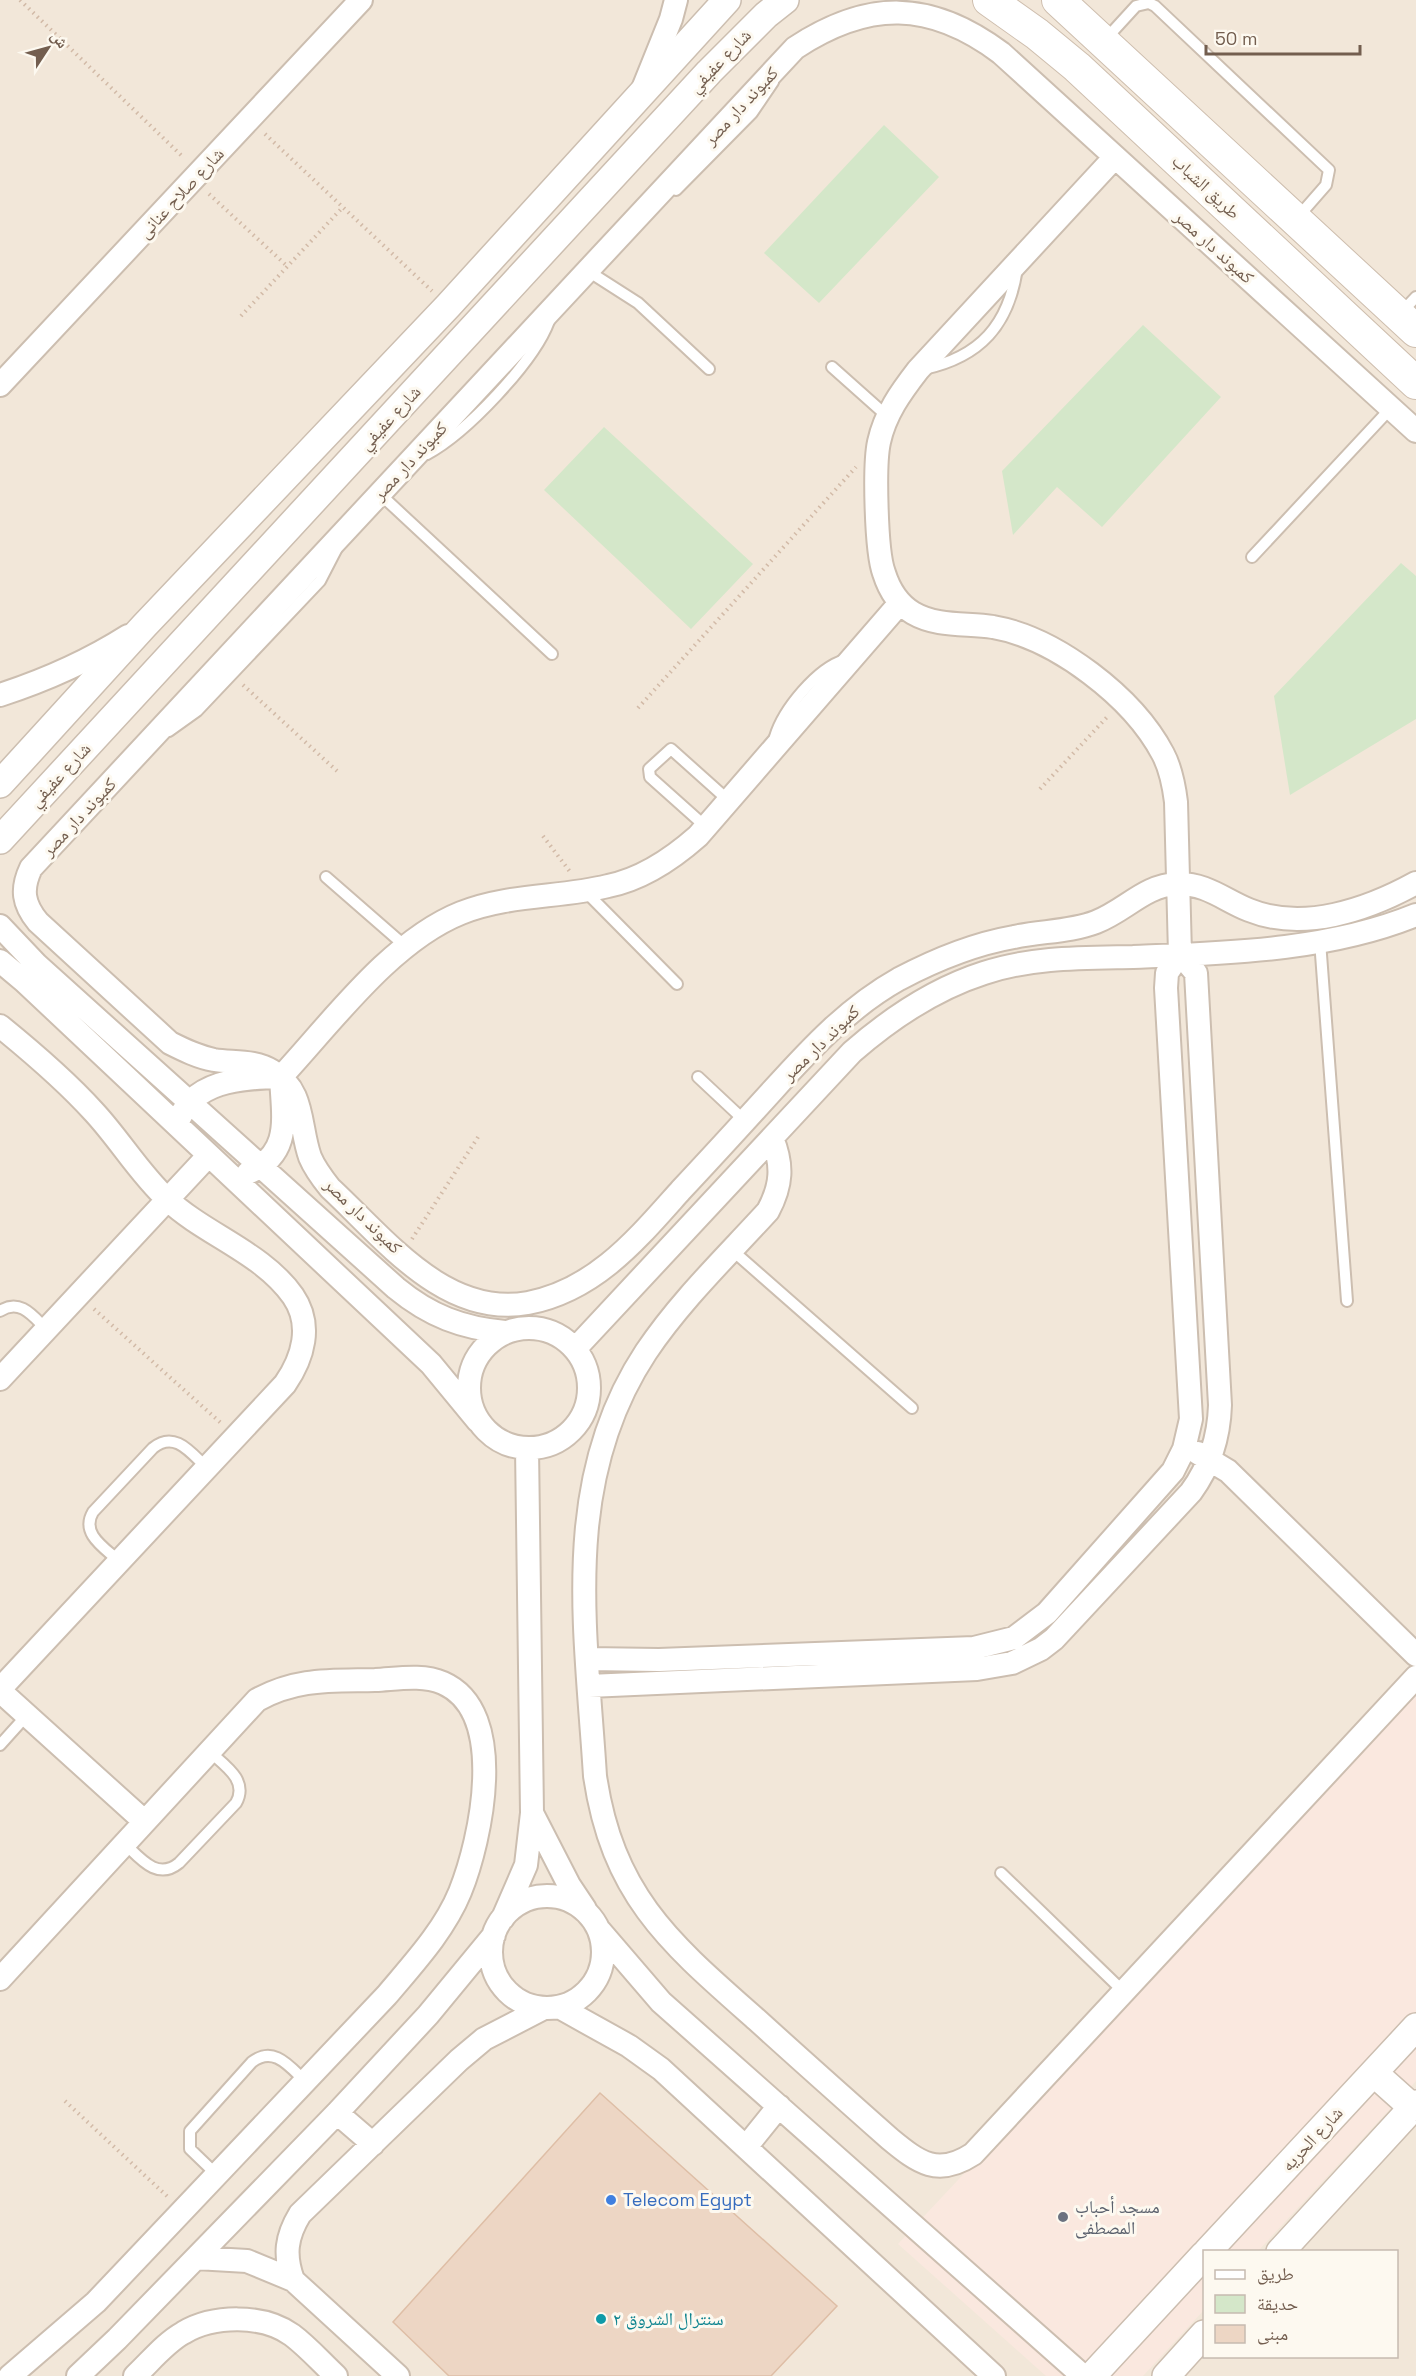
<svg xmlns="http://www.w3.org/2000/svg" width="1416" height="2376" font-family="'Space Grotesk','Noto Naskh Arabic',sans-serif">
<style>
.residential{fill:#f2e7d9;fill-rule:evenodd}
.commercial{fill:#fae8df}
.green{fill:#d4e7c9}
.building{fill:#edd6c4;stroke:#debea6;stroke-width:1.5}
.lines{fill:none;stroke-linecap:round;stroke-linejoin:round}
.service-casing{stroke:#ccbeb0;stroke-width:14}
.minor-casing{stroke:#ccbeb0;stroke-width:26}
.tertiary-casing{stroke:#ccbeb0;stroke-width:30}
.secondary-casing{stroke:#cebeae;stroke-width:34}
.path{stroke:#d2baa7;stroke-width:4;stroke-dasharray:1.5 4.5;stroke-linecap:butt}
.service{stroke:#fff;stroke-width:10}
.minor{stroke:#fff;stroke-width:22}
.tertiary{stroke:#fff;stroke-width:27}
.secondary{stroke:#fff;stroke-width:32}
.shop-dot{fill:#3f7fe0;stroke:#fdf9f0;stroke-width:2}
.worship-dot{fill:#6b7280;stroke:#fdf9f0;stroke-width:2}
.culture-dot{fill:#0f9aa8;stroke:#fdf9f0;stroke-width:2}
.labels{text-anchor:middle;stroke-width:6;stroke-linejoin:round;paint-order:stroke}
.street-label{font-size:18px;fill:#735e4f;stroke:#fdf9f0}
.shop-label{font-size:18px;fill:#366cbe;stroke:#fdf9f0;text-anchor:start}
.worship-label{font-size:18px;fill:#5b616d;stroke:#fdf9f0;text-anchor:start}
.culture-label{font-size:18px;fill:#0d838f;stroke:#fdf9f0;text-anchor:start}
</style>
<rect width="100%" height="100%" fill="#fbf5ea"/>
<path class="residential" d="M0 0H1416V2376H0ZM1204 2252H1396V2356H1204Z"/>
<path class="commercial" d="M1416 1692V2081L1258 2251 1204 2252V2310L1143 2376H1046L898 2244Z"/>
<path class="green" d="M884 125 939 177 819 303 764 253Z
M1143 325 1221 397 1102 527 1057 487 1013 535 1002 471Z
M604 427 753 564 691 629 544 490Z
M1401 563 1416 576V719L1290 795 1274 696Z"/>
<path class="building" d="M600 2093 837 2306 771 2376H449L393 2322Z"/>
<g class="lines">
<defs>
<path id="service" d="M1104 41 1136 6 1149 3 1155 6 1329 170 1326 185 1298 217
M676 190 752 113 773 82
M588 271 638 303 709 369
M1400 314 1416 297
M832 367 887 416
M924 369C980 357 1009 325 1017 268
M427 454C466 433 534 362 549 321
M380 494 552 654
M1252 557 1391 408
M169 731 197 711 320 581 336 550
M775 737C783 710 817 668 845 660
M706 827 650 777 649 769 671 749 728 800
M326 877 404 945
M584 890 677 984
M1320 941 1347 1301
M698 1077 745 1121
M732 1250 912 1408
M0 1311C20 1298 33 1316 46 1329
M120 1562C105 1548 80 1534 93 1512L153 1448C175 1430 191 1453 207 1468
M0 1745 27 1715
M124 1843C140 1858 157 1881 179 1863L236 1803C249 1780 224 1765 209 1751
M1001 1873 1124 1992
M217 2175 190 2149V2131L252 2062C274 2045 290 2067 305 2081"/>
<path id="minor" d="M644 86 671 19 676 0
M0 385 361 0
M1416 431 1001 53C930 0 868 0 795 48L31 868C21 889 23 904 38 922L170 1043C184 1050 198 1057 214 1060 233 1063 255 1060 272 1071 305 1090 299 1126 310 1157 315 1169 322 1178 330 1188 385 1239 445 1318 528 1303 596 1290 638 1238 681 1190 712 1157 743 1123 773 1090 811 1048 849 1007 899 979 935 960 974 944 1014 937 1041 931 1070 932 1096 922 1125 911 1145 885 1177 884 1206 883 1224 900 1249 910 1303 932 1367 910 1416 883
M0 695C46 680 87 662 128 636
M0 926 37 965 396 1288C430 1316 462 1328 505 1332
M0 961 24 981 431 1364 478 1421
M0 1026C32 1052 66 1081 94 1112 120 1140 139 1173 167 1199 205 1235 262 1252 293 1296 313 1325 303 1358 285 1384L0 1689
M177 1125C191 1080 241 1078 281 1077 332 1022 391 941 461 913 508 894 560 898 608 886 643 879 672 859 698 836L900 603
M772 1138C783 1165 782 1185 768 1211 727 1256 681 1300 646 1352 560 1482 586 1630 595 1776 613 1897 671 1944 757 2020 801 2060 846 2100 890 2139 919 2163 938 2177 973 2154L1416 1677
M248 1173C292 1153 283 1119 281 1077
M469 1388a60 60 0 1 1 120 0a60 60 0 1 1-120 0Z
M575 1349 852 1052C891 1018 934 989 984 973 1032 957 1083 958 1133 957 1227 953 1328 951 1416 915
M0 1379 209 1155
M1198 1453 1228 1471 1416 1655
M588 1659 659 1660 974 1648 1014 1638 1047 1613 1173 1471 1184 1449 1191 1419 1166 988 1167 973 1180 954
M589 1686 977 1669 1012 1663 1041 1649 1054 1639 1191 1492C1210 1466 1219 1438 1220 1405L1196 973 1180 954 1176 802C1174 786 1171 769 1163 754 1133 697 1056 638 993 627 966 623 937 627 913 613 898 604 889 589 884 573 876 552 874 465 879 442 885 414 901 392 918 370L1115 157
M0 1691 144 1821
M533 1815 569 1885 585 1909
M491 1952a56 56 0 1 1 112 0a56 56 0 1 1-112 0Z
M503 1918 526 1865 532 1813 527 1448
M600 1931 661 2002 1083 2376
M0 1979 257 1700C297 1678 330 1681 375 1680 397 1679 422 1674 443 1683 509 1712 481 1840 460 1892 444 1931 413 1964 387 1995L96 2302 10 2376
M559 2007 629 2046 661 2069 994 2376
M337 2113 373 2144
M746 2147 779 2106
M196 2258 247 2261 293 2280
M78 2376 117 2339 337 2113 428 2015 494 1935
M135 2376C150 2362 165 2343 183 2333 213 2315 263 2314 292 2335 308 2347 322 2363 336 2376
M398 2376 293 2280C284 2255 286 2237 300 2214L459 2060 484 2039 544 2008"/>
<path id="tertiary" d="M0 784 144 626 448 306 727 0
M0 840 709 72 766 15 785 0
M1374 2073 1412 2107
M1207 2252 1416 2027
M1280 2252 1416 2104
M1092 2376 1204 2255
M1166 2376 1204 2334"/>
<path id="secondary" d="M989 0 1037 34 1077 67 1416 383
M1058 0 1416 331"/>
</defs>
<use href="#service" class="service-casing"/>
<use href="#minor" class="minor-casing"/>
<use href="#tertiary" class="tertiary-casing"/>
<use href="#secondary" class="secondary-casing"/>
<path class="path" d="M20 0 184 158
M265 134 432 291
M209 194 287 266
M241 316 343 207
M243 685 337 771
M638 708 856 467
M1040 789 1109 715
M543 836 571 873
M412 1239 480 1134
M94 1309 222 1424
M65 2101 169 2198"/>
<use href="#service" class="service"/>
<use href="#minor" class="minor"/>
<use href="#tertiary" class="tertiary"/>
<use href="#secondary" class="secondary"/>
</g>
<circle class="shop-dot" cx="611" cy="2200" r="6"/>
<circle class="worship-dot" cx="1063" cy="2217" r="6"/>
<circle class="culture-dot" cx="601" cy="2319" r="6"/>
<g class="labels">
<g class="street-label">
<text transform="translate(720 61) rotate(-46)" y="6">شارع عفيفي</text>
<text transform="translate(741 106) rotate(-47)" y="6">كمبوند دار مصر</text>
<text transform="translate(1206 187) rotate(43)" y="6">طريق الشباب</text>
<text transform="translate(181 193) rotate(-47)" y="6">شارع صلاح عنانى</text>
<text transform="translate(1214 247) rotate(42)" y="6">كمبوند دار مصر</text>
<text transform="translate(390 418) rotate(-47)" y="6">شارع عفيفي</text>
<text transform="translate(410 461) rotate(-47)" y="6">كمبوند دار مصر</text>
<text transform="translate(60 775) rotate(-47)" y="6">شارع عفيفي</text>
<text transform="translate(79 817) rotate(-47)" y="6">كمبوند دار مصر</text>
<text transform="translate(821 1043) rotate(-44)" y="6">كمبوند دار مصر</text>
<text transform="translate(363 1216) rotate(44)" y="6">كمبوند دار مصر</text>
<text transform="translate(1312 2139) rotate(-47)" y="6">شارع الحريه</text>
</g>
<g class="shop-label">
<text x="623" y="2206">Telecom Egypt</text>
</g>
<g class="worship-label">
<text x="1075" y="2213">مسجد أحباب<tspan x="1075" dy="21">المصطفى</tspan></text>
</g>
<g class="culture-label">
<text x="613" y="2325">سنترال الشروق ٢</text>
</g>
</g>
<rect x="1203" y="2250" width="195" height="108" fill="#fdf9f0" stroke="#c6bbb0" stroke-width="1.5"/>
<rect x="1215" y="2270" width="30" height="9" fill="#ffffff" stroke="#c6bbb0" stroke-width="1.5"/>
<text x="1257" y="2280" font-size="18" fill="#735e4f">طريق</text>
<rect x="1215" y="2295" width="30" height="18" fill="#d4e7c9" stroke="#c6bbb0" stroke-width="1.5"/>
<text x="1257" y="2310" font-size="18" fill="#735e4f">حديقة</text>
<rect x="1215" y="2325" width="30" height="18" fill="#edd6c4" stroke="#c6bbb0" stroke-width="1.5"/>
<text x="1257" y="2340" font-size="18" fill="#735e4f">مبنى</text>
<g transform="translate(48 48) rotate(54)" stroke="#fdf9f0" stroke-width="4.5" paint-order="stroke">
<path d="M0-4.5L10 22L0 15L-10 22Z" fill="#735e4f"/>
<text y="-9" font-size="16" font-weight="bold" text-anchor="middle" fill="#735e4f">ش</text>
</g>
<path d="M1206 45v9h154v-9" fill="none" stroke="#735e4f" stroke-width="3"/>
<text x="1215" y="45" font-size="18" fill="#735e4f" stroke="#fdf9f0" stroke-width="4.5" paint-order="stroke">50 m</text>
</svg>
